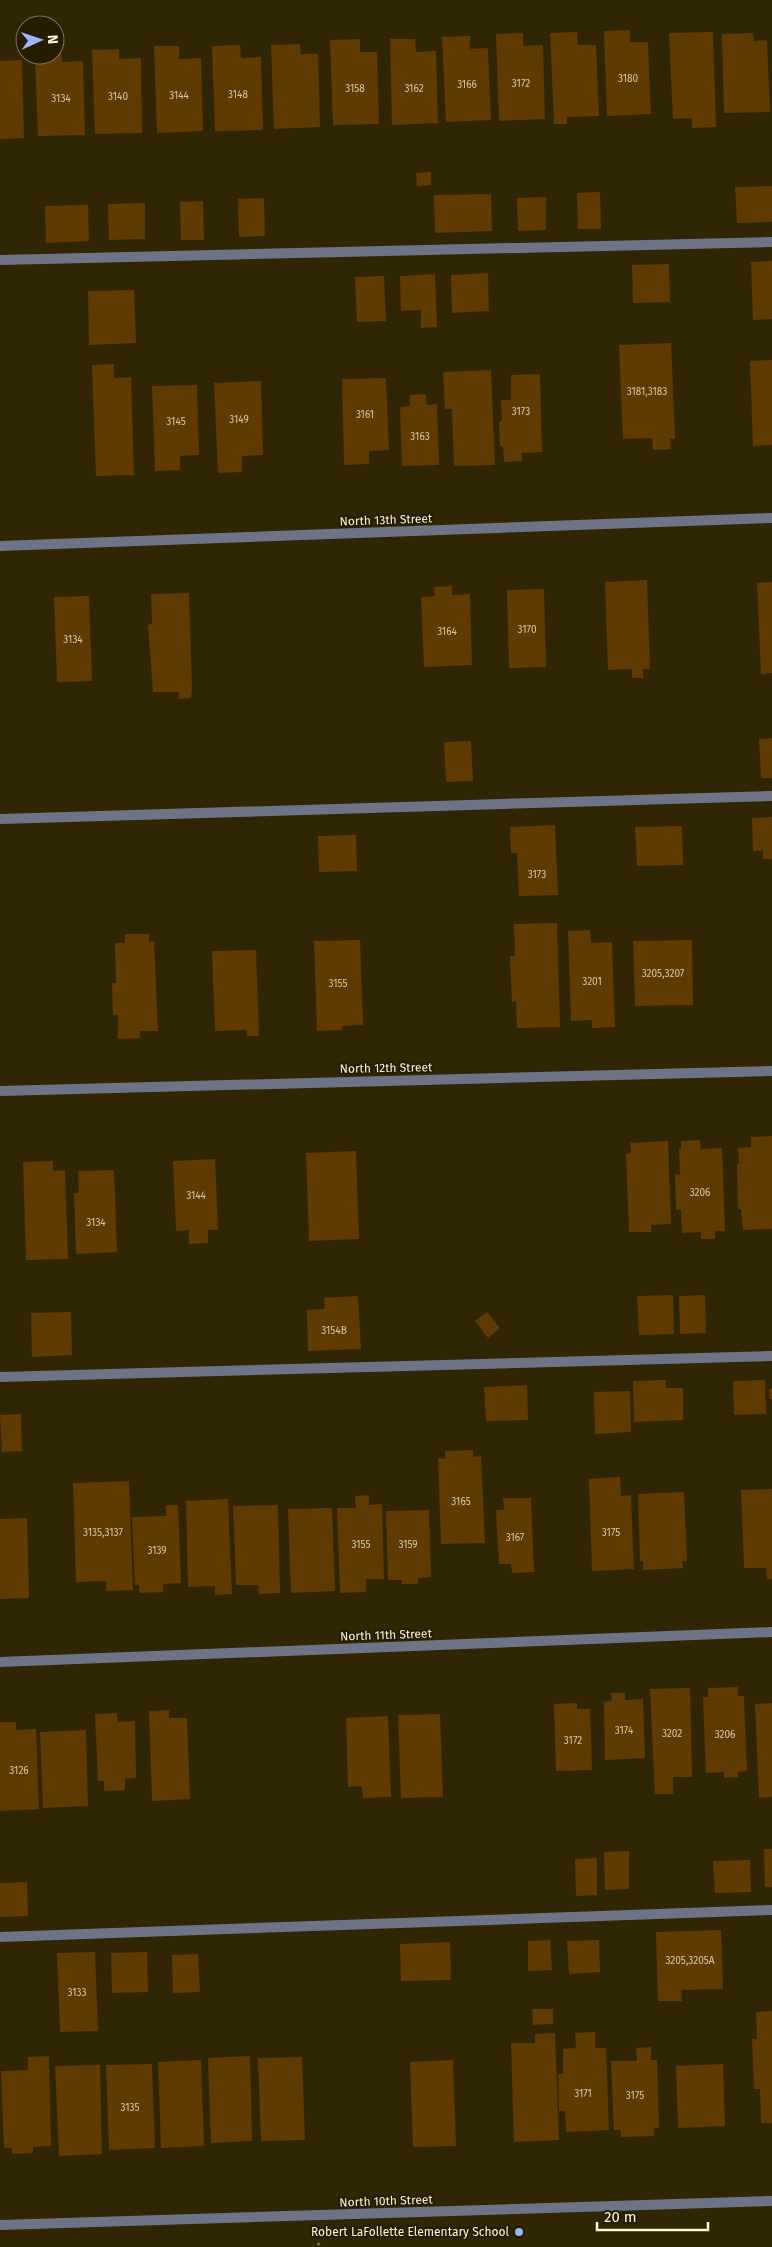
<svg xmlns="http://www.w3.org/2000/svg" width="772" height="2247" font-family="'Fira Sans',sans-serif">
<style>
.building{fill:#5f3b02}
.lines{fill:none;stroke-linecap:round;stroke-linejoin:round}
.path{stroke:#766d4e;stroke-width:3;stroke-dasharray:2.5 2.5;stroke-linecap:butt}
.lane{stroke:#6e7486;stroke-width:10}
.street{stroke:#6e7486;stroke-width:10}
.poi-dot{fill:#9eb4fd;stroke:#261c00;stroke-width:2}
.labels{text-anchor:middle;stroke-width:4;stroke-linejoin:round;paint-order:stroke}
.number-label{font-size:10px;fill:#d5c6a6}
.street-label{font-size:12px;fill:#fcf4dd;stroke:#261c00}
.poi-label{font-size:12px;fill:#fcf4dd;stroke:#261c00;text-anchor:end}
</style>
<rect width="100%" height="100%" fill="#302604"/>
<path class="building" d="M630 30V42H648L651 114 607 116 604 31Z
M577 32 578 45H596L599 116 567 117V124H554L550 33Z
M713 32 716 127 692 128V118L673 119 669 33Z
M523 33V46L543 45 545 119 499 121 496 34Z
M753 33 754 41 767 40 770 112 724 113 722 34Z
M470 36V49L488 48 491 120 446 122 442 37Z
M360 39V52H377L379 124 333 125 330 40Z
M390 39H415L416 52 436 51 438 123 392 125Z
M300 44 301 54H318L320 127 274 129 271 45Z
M240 45 241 58 261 57 263 130 215 131 212 46Z
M154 46H179V59L201 58 203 131 157 133Z
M119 49V59L141 58 142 133 95 134 92 50Z
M55 50H61L62 62 83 61 85 135 38 136 35 55H55Z
M22 60 24 138 0 139V61Z
M431 172V185L417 186 416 173Z
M772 186V222L737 223 735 187Z
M600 192 601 229H578L577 193Z
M491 194 492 231 435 233 434 195Z
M546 197V230L518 231 517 198Z
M264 198 265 236 239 237 238 199Z
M203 201 204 240H181L180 202Z
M145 203V239L109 240 108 204Z
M88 205 89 241 46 243 45 206Z
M772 261V319L753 320 751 262Z
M669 264 670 302 633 303 632 265Z
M488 273 489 311 452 313 451 275Z
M435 274 437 327 421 328V310L401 311 400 276Z
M384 276 386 321 357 322 355 277Z
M134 290 136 343 89 345 88 291Z
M671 343 675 439H670L671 449 653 450 652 438 623 439 619 345Z
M772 360V445L753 446 750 361Z
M114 364V378L131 377 134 475 96 476 92 365Z
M491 370 495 465 454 466 452 409H445L443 372Z
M540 374 542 452 522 453V461L504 462 503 446H500L499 421H502L501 400H511V375Z
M386 378 389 450 369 451V464L344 465 342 379Z
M261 381 263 455 242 456V472L218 473 214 383Z
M197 385 199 455 180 456V470L155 471 152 386Z
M426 394 427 405 437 404 439 465 402 466 400 407 410 406V395Z
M647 580 650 669H643V678H632V669L608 670 605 582Z
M772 582V673L761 674 757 583Z
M452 586V595L470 594 472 665 424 667 421 597 435 596 434 587Z
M544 589 546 667 509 668 507 590Z
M189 593 192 690 191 698 179 699V692H153L148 625 152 624 151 594Z
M89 596 92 681 57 682 54 597Z
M772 738V778H761L759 739Z
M471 741 473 781 446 782 444 742Z
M772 817V859H763V850L753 851 752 818Z
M555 825 558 895 519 896 517 853H511L510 827Z
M682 826 683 865 637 866 635 827Z
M356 835 357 871 319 872 318 836Z
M557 923 560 1027 517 1028 516 1001 512 1002 510 956H515L514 924Z
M590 930 591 943 612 942 615 1027 592 1028V1020L571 1021 568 931Z
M125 934H149V942L154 941 158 1031H140V1038L118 1039V1015H113L112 983H116L115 943H125Z
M360 940 363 1025 342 1026V1030L317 1031 314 941Z
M692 940 693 1005 635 1006 633 941Z
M256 950 259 1036H247V1030L215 1031 212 951Z
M772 1136V1229L743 1230 741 1209H738L737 1164H739L738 1148 751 1147V1137Z
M700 1140 701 1149 722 1148 725 1231H715V1239H701V1232L682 1233 681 1210H676L675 1174 680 1175 679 1149H681V1141Z
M668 1141 671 1224 651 1225V1232H629L626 1154 631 1153 630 1143Z
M356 1151 359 1239 309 1241 306 1153Z
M215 1159 218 1230H208V1243L189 1244V1230L176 1231 173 1161Z
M53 1161V1171L65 1170 68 1259 26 1260 23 1162Z
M114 1170 117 1252 76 1254 74 1193H79L78 1171Z
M673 1295 674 1334 639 1335 637 1296Z
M705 1295 706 1333 680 1334 679 1296Z
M358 1296 361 1349 308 1351 307 1310 325 1309 324 1298Z
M71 1312 72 1355 32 1357 31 1313Z
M487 1312 500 1328 488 1338 475 1321Z
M666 1380V1388H683V1420L634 1422 633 1381Z
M765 1380 766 1414 734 1415 733 1381Z
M527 1385 528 1420 486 1421 484 1387Z
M769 1389H772V1399H770Z
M630 1391 631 1432 595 1434 594 1392Z
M21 1414 22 1451 2 1452 0 1415Z
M473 1450V1457L481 1456 485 1543 441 1544 438 1458 445 1459V1451Z
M620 1477 621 1496 631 1495 634 1569 592 1571 589 1479Z
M129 1481 133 1590 106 1591V1581L76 1582 73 1483Z
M772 1489V1579H767L766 1568H744L741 1490Z
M684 1492 687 1561H682L683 1568 643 1570V1561H640L638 1494Z
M369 1495V1505L382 1504 384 1579H366V1592L340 1593 337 1508H356L355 1496Z
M503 1498H531L534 1572 512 1573 511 1564H499L496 1510H504Z
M228 1499 232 1594 215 1595V1586L188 1587 186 1501Z
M166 1505H178L181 1583 163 1584V1592L139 1593V1585H135L132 1517 166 1516Z
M278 1505 280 1593 259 1594 258 1585H236L233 1506Z
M332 1508 335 1591 291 1593 288 1509Z
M429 1510 431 1577 418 1578V1584H402V1580H388L386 1511Z
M27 1518 29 1598 0 1599V1519Z
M738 1687V1696H744L747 1771 738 1772V1777L724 1778V1772L706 1773 703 1697H708V1688Z
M690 1688 692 1777H673V1794H655L650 1689Z
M611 1693H625V1700L643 1699 645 1758 605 1760 604 1702 612 1701Z
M577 1703V1709H590L592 1770 556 1771 554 1704Z
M772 1703V1797L759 1798 755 1704Z
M169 1710V1718H187L190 1799 152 1801 149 1711Z
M117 1713 118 1722 135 1721 136 1778 125 1779V1790L104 1791V1781H98L95 1714Z
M440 1714 443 1797 401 1798 398 1715Z
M388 1716 391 1797 363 1798 362 1786 348 1787 346 1718Z
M0 1722H16V1730L36 1729 39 1809 0 1811Z
M86 1730 88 1806 43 1808 40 1732Z
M764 1849H772V1887H765Z
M629 1851V1889L605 1890 604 1852Z
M597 1858V1895L576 1896 575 1859Z
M750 1860 751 1892 715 1893 713 1861Z
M27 1882 28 1916 0 1917V1883Z
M721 1930 723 1989 681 1990 682 2001H658L656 1932Z
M550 1940 552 1970 528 1971V1941Z
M599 1940 600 1972 569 1974 567 1941Z
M450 1942 451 1980 401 1981 400 1944Z
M95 1952 98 2031 60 2032 57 1953Z
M147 1952 148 1992 112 1993 111 1953Z
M198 1954 200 1992 173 1993 172 1955Z
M532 2009H553V2024L533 2025Z
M772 2011V2123H761L760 2089H754L752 2039H757L756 2012Z
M595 2032V2048H606L609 2130 566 2132 565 2111H559L558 2074H563V2049L576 2048 575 2033Z
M555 2033 559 2140 514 2142 511 2043H535V2034Z
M651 2047V2060H657L659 2128H654V2136L621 2137V2130H614L611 2061H637L636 2048Z
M49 2056 51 2146 33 2147V2153L12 2154V2148H4L1 2071 28 2070V2057Z
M250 2056 252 2141 211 2143 208 2058Z
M302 2057 305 2140 261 2141 258 2058Z
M201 2060 204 2146 161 2148 158 2062Z
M453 2060 456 2146 413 2147 410 2062Z
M152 2064 155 2148 109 2150 106 2065Z
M723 2064 725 2126 678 2128 676 2066Z
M100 2065 102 2154 59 2156 55 2066Z"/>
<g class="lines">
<path class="path" d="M318 2243 320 2247"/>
<path class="lane" d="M0 260 772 242
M0 819 772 796
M0 1377 772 1356
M0 1937 772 1910"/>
<path class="street" d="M0 546 772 518
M0 1091 772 1071
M0 1662 772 1632
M0 2225 772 2201"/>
</g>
<circle class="poi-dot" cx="519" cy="2232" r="5"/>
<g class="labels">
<g class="number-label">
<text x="628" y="82">3180</text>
<text x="521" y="87">3172</text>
<text x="467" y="88">3166</text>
<text x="355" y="92">3158</text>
<text x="414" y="92">3162</text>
<text x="238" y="98">3148</text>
<text x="179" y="99">3144</text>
<text x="118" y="100">3140</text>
<text x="61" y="102">3134</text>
<text x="647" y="395">3181,3183</text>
<text x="521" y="415">3173</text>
<text x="365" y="418">3161</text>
<text x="239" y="423">3149</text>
<text x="176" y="425">3145</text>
<text x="420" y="440">3163</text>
<text x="527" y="633">3170</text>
<text x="447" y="635">3164</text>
<text x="73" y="643">3134</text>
<text x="537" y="878">3173</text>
<text x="663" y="977">3205,3207</text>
<text x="592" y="985">3201</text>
<text x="338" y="987">3155</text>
<text x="700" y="1196">3206</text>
<text x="196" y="1199">3144</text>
<text x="96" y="1226">3134</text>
<text x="334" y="1334">3154B</text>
<text x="461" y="1505">3165</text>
<text x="103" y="1536">3135,3137</text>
<text x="611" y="1536">3175</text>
<text x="515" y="1541">3167</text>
<text x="361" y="1548">3155</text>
<text x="408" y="1548">3159</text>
<text x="157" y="1554">3139</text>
<text x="624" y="1734">3174</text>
<text x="672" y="1737">3202</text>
<text x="725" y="1738">3206</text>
<text x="573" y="1744">3172</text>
<text x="19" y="1774">3126</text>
<text x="690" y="1964">3205,3205A</text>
<text x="77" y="1996">3133</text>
<text x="583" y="2097">3171</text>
<text x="635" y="2099">3175</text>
<text x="130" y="2111">3135</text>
</g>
<g class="street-label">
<text transform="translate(386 520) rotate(-2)" y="4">North 13th Street</text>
<text transform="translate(386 1068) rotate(-1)" y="4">North 12th Street</text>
<text transform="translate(386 1635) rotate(-2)" y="4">North 11th Street</text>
<text transform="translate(386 2201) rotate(-2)" y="4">North 10th Street</text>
</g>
<g class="poi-label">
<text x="509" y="2236">Robert LaFollette Elementary School</text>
</g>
</g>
<g transform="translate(40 40) rotate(87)"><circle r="24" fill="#261c00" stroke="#7c7258"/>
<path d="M0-4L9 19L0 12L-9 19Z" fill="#9eb4fd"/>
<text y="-8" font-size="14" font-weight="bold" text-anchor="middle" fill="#fcf4dd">N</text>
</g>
<path d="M597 2222v8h111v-8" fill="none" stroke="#fcf4dd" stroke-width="2.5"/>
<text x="604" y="2222" font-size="15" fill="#fcf4dd" stroke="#261c00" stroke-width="4" paint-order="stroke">20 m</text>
</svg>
